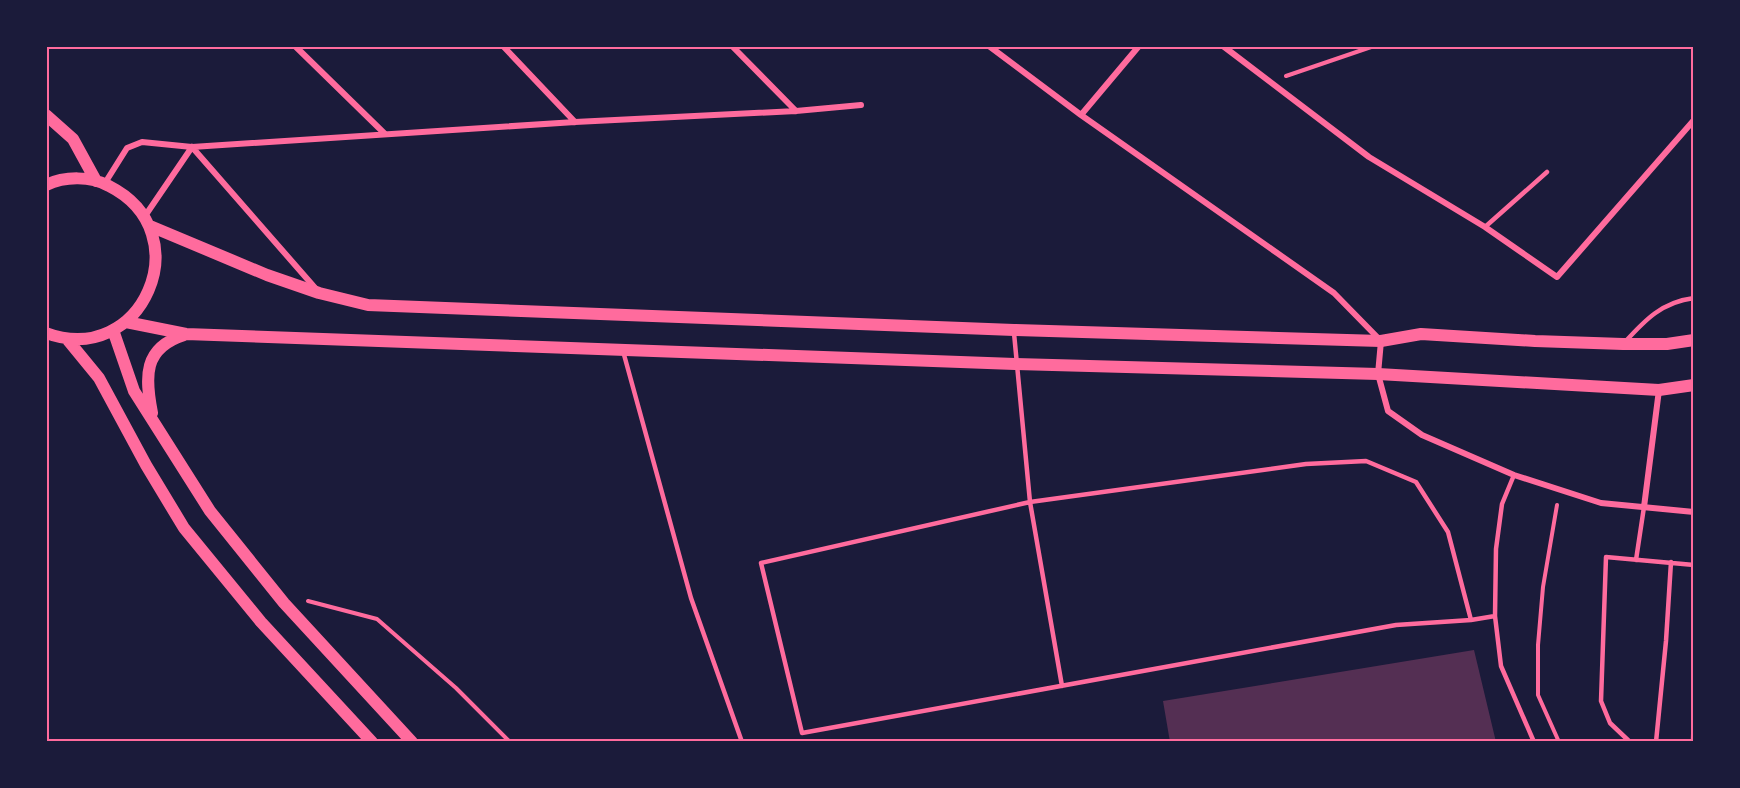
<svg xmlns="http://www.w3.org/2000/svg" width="1740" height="788" font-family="'Noto Serif',serif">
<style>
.building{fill:#542f53}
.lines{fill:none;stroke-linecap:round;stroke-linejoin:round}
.path{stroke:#ff6b9d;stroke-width:4}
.service{stroke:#ff6b9d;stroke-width:4.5}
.minor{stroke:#ff6b9d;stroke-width:6}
.secondary{stroke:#ff6b9d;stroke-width:12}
.neatline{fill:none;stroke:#ff6b9d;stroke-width:2}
</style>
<rect width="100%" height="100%" fill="#1b1b3a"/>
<path class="building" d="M1474 650 1496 742H1170L1163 701Z
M1692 725H1694V742H1690Z"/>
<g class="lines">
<path class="path" d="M1286 76 1374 46
M1557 505 1543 587 1538 645V695L1559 742
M308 601 377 619 456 688 510 742"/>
<path class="service" d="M1485 227 1547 172
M1014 333 1030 502 1062 686
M1625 342C1645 320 1662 302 1694 298
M623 351 691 598 742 742
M1514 475 1502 504 1496 549 1495 616 1501 666 1534 742
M1636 560 1644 507
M1471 620 1448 532 1416 482 1366 461 1306 464 1030 502 761 563 802 733 1396 625 1471 620 1495 616
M1630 742 1610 723 1601 701 1606 557 1694 565
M1656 742 1666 641 1671 562"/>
<path class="minor" d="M295 46 384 133
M503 46 575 122
M732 46 796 111
M989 46 1081 115 1334 293 1381 341 1378 374 1388 411 1422 435 1514 475 1601 503 1694 512
M1223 46 1369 157 1485 227 1557 277 1694 120
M1081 115 1139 46
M192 147 316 289
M105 183 127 148 142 142 192 147 575 122 796 111 861 105
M145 216 192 147
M1644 507 1659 390"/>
<path class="secondary" d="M46 115 73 139 96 181
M46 185C65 176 91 176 109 186 202 233 142 369 46 333
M150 226 267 275 319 293 368 305 1014 330 1381 341 1421 334 1535 341 1623 344H1667L1694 340
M126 322 186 334 1015 364 1378 374 1659 390 1694 385
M113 330 134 391 210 511 284 603 412 742
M67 339 99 378 146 465 184 528 261 622 372 742
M152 413C145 377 143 348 184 335"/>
</g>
<rect width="1740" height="788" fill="none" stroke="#1b1b3a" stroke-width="96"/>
<rect x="48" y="48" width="1644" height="692" class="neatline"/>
</svg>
